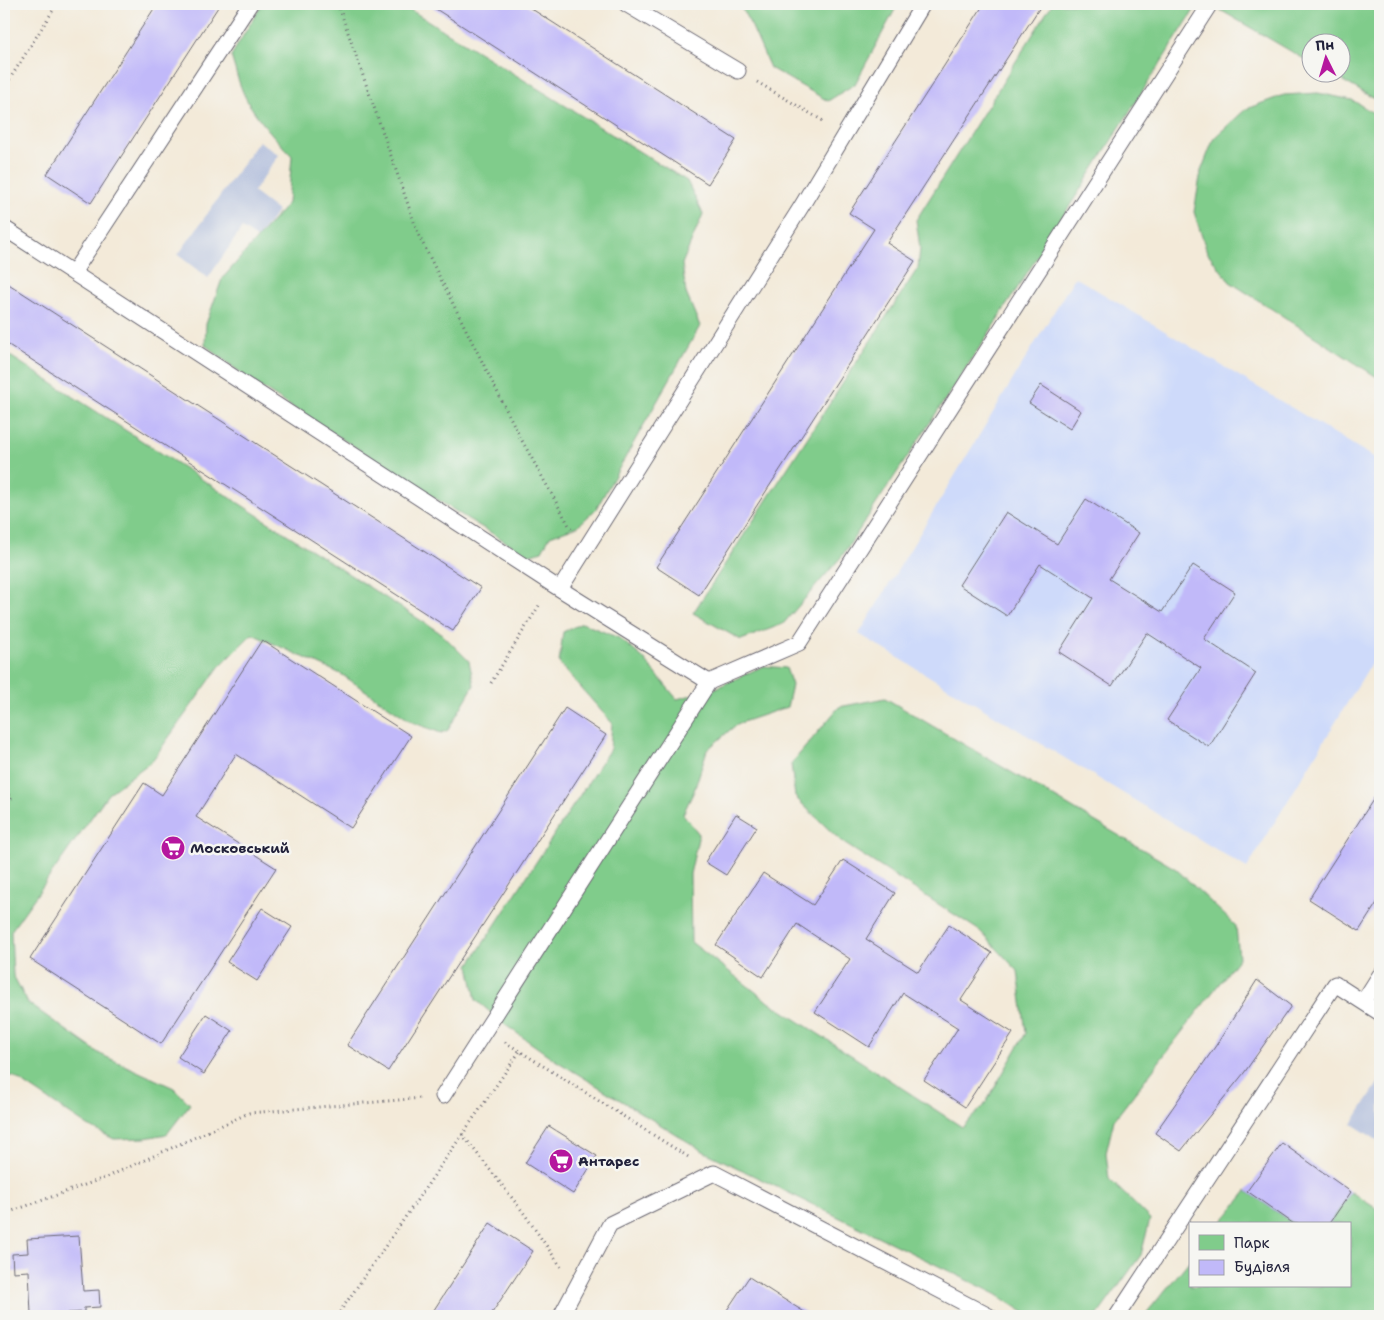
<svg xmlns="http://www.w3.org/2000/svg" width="1384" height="1320" font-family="'Shantell Sans',sans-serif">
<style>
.built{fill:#cedafa}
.industrial{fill:#b9c4de}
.green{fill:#80cc8b;stroke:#517763}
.building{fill:#c1b9f9}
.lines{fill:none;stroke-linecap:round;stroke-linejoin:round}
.lane-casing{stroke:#6b6872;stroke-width:17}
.path{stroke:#6b6872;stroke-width:3;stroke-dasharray:1 4;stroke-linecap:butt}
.lane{stroke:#fff;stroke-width:15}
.labels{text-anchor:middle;stroke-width:5;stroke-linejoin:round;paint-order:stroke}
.poi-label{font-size:14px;font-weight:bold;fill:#22223b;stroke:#f6f6f2;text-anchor:start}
</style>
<rect width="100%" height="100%" fill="#f6f6f2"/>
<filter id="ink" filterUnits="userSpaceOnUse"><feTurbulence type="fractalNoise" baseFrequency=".02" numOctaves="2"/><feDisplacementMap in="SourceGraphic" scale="10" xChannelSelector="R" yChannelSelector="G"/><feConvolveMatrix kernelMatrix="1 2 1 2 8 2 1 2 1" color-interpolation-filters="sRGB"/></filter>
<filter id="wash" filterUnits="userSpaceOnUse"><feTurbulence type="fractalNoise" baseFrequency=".0096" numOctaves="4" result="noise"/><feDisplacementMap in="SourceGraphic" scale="20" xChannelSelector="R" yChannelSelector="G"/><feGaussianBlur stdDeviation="1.12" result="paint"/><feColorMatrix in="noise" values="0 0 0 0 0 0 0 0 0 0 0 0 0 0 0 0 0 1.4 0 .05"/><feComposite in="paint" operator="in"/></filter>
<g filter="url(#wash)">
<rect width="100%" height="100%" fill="#f3ead9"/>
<path class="built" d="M1075 277 1380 461V649L1247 868 859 634Z"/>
<path class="industrial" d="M259 141 279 155 253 192 278 211 257 238 242 228 208 278 178 255Z
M1380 1080V1142L1352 1124Z"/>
<path class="green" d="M262 4H401L687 181 703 214 682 264 686 293 700 326 596 509 578 526 550 536 542 551 528 555 468 519 251 381 205 345 206 324 222 279 288 203 292 156C276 139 261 123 249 104 240 89 236 72 231 56Z
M739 4H898L855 84 828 101 770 68 752 27Z
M1052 4H1198L989 333 842 556 783 624 741 640 693 613 918 268 920 248 916 220Z
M1210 4H1380V102L1329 73 1342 72V42H1312L1311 63Z
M1318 93 1352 100 1380 117V379L1230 282 1207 252 1194 212 1201 171 1214 138 1246 109 1284 95Z
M4 352 442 634 469 661 474 685 448 730 441 733 412 722 341 674 252 634 219 667 152 761 108 794 11 931 13 975 28 1003 100 1054 174 1088 190 1104 167 1134 145 1138 114 1139 88 1126 13 1076 4 1077Z
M582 623 619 638 643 658 677 699 714 689 763 666 786 668 792 685 787 707 737 724 707 750 694 791 683 814 699 834 690 874 691 942 766 1000 962 1127 984 1106 1026 1033 1018 971 980 931 842 842 795 797 791 764 839 707 885 698 1176 869 1236 926 1239 958 1114 1120 1106 1153 1109 1179 1150 1219 1141 1255 1097 1316H1030L996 1294 703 1151 555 1060 504 1024 476 1000 469 965 610 749 612 723 559 663 563 632Z
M1247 1191 1294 1224H1220Z
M1351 1192 1380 1211V1316H1144L1190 1260V1286H1350V1224H1329Z"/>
<g id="blocks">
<path class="building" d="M157 4H220L91 203 47 174Z
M428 4H524L736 140 708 184Z
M984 4H1042L887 243 915 261 699 595 656 567 874 229 849 213Z
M4 281 481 588 453 631 4 342Z
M1041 385 1081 411 1070 429 1029 403Z
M1086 499 1139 533 1109 579 1162 612 1193 565 1235 592 1204 639 1256 673 1209 747 1167 720 1201 668 1147 633 1112 686 1059 652 1093 598 1040 564 1007 616 959 585 1006 512 1057 544Z
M262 640 411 736 351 828 236 754 196 817 276 868 161 1044 30 959 144 783 162 795Z
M565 708 606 735 388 1071 347 1045Z
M1380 789V898L1359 931 1309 899Z
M736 814 757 827 726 875 705 862Z
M843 860 895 893 866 939 918 972 949 925 992 953 961 1000 1013 1033 965 1107 924 1080 958 1028 903 993 869 1047 815 1012 850 959 797 924 763 977 716 945 763 873 813 905Z
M262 908 292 927 257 981 227 962Z
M1257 980 1291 1006 1244 1073 1181 1151 1155 1133 1217 1044Z
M206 1014 232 1031 204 1074 178 1057Z
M549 1126 597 1156 573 1194 525 1163Z
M1282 1143 1351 1192 1329 1224H1294L1247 1191Z
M490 1223 533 1251 490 1316H430Z
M79 1236 83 1291 99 1290 100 1307 84 1308V1312L68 1313V1316H16V1315L31 1314 29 1271 13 1272 12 1254 28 1253 27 1239Z
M749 1277 785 1300 811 1316H723Z"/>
</g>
</g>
<g filter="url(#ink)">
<use href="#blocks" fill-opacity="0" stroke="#6b6872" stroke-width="1"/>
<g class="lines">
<defs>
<path id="lane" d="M626 4 738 71
M4 228 552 584 709 682 443 1096
M73 273 250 4
M560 589 801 207 923 4
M709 682 799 643 1210 4
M1363 1002 1380 975
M561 1316 610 1224 714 1173 989 1316
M1117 1316 1335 984 1380 1013"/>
</defs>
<use href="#lane" class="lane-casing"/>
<path class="path" d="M338 4 419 236 520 437 571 529
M757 82 825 122
M4 88 57 4
M491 683 540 604
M4 793 12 797 4 811
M505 1042 690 1158
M462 1134 523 1212 561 1267
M4 1214 107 1177 249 1113 422 1098
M337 1316 520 1051"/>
<use href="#lane" class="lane"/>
</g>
</g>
<defs>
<symbol id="supermarket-disc" viewBox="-11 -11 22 22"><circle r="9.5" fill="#b5179e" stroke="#f6f6f2"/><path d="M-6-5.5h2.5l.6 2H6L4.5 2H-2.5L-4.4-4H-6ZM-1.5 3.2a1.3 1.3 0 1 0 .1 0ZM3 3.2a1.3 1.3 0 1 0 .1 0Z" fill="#fff"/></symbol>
</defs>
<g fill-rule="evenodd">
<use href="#supermarket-disc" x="159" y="834" width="28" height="28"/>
<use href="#supermarket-disc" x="547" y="1147" width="28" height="28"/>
</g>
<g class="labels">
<g class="poi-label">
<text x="190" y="853">Московський</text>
<text x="578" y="1166">Антарес</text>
</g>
</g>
<rect width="1384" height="1320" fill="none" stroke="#f6f6f2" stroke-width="20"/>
<rect x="1189" y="1222" width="162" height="65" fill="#f6f6f2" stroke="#a1a1a9"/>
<rect x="1199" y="1235" width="25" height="15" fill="#80cc8b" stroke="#a1a1a9"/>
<text x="1234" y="1248" font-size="15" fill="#22223b">Парк</text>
<rect x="1199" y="1260" width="25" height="15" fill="#c1b9f9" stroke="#a1a1a9"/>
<text x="1234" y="1272" font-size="15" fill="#22223b">Будівля</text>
<g transform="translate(1326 58) rotate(355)"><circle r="24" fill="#f6f6f2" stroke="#a1a1a9"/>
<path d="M0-4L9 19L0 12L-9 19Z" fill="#b5179e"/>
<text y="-8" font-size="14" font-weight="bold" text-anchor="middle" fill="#22223b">Пн</text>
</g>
</svg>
